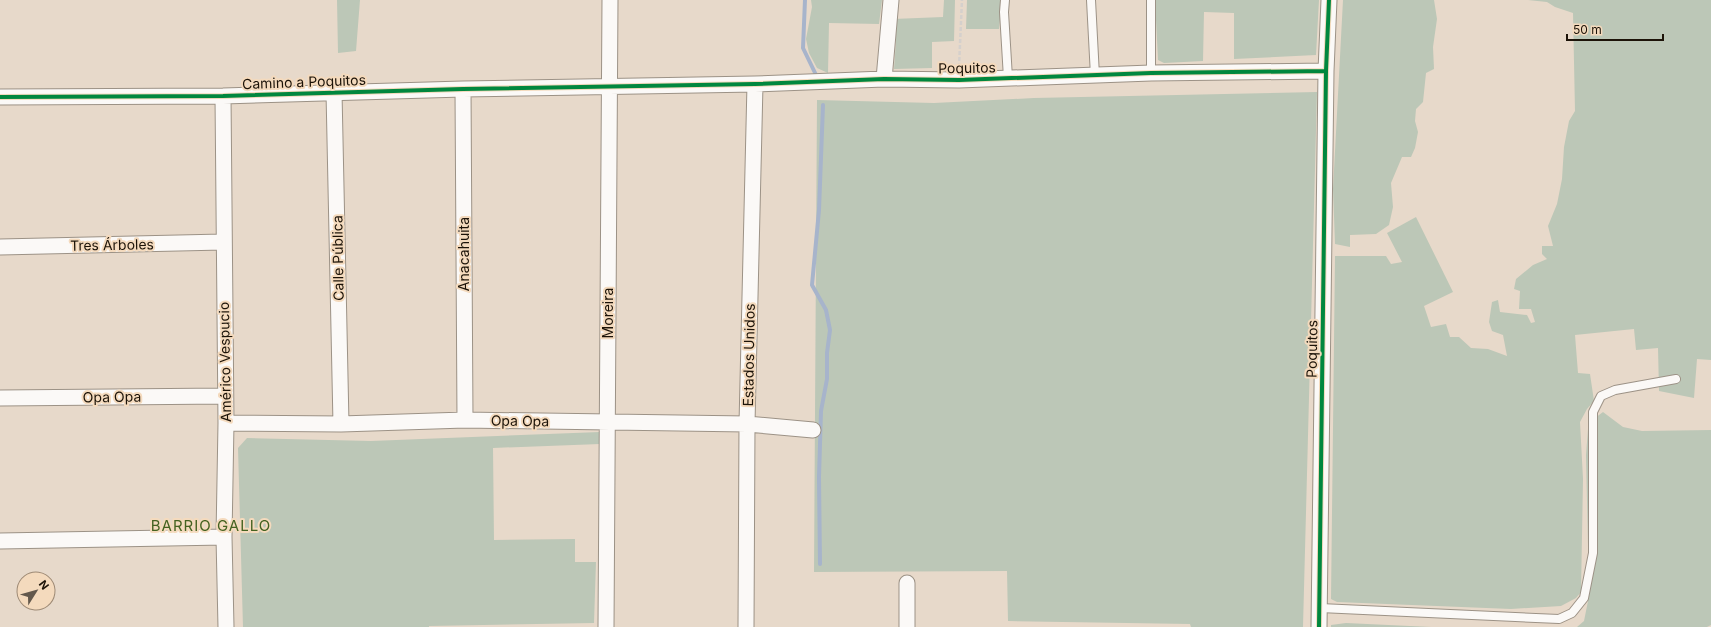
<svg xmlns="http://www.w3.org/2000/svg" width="1711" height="627" font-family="Inter,sans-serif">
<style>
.green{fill:#bcc7b7}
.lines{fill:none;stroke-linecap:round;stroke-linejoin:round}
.stream{stroke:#a7b4cb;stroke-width:4}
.service-casing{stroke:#9c9286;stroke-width:10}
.minor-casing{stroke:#9c9286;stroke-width:17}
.path{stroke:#d5d0cc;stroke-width:2.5;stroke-dasharray:4 2;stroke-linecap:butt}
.service{stroke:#fbf9f7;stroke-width:8}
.minor{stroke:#fbf9f7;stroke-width:15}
.cycleway-casing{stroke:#f4dabd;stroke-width:6}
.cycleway{stroke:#00873e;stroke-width:4}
.labels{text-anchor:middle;stroke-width:4;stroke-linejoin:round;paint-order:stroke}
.street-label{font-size:14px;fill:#1c1308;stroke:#f4dabd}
.neighbourhood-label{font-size:15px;letter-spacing:1px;fill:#446220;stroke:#f4dabd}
</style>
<rect width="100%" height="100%" fill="#e7d9ca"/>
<path class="green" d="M337 0H360L356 51 338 53Z
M811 0H882L879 24 829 23 828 73 817 68 809 53 806 39 812 7Z
M944 0H955L954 41 932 42V68L894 69 896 41 893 31V19L943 17Z
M967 0H1002L999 29H966Z
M1155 0H1319L1316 55 1234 59V13L1204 12 1203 61 1164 63 1158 60Z
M1343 0H1434L1437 19 1433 47 1434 69 1426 73 1423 102 1416 109 1415 121 1418 132 1415 148 1411 157H1402L1391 183 1393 207 1389 225 1376 234 1350 235V247L1335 244 1333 189Z
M1528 0H1711V360L1697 359 1694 398 1659 391 1658 348 1636 350 1634 329 1575 335 1578 373 1590 374 1594 401 1587 409 1580 422 1583 479 1581 592 1576 598 1561 606 1511 609 1337 602 1331 599 1335 256H1386L1391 264 1402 262 1387 233 1416 217 1453 292 1424 306 1431 327 1446 324 1450 337H1459L1471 348 1488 349 1507 356 1503 335 1492 331 1489 322 1492 302 1498 300 1500 312 1527 315 1531 323 1535 322 1531 309H1519L1520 291 1514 289 1516 279 1533 265 1547 259 1542 254V246H1553L1548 226 1557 204 1562 179 1564 147 1569 121 1575 111 1573 13 1555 7 1547 2Z
M1317 92 1303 627H1191L1190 624 1008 621 1007 571 814 572 817 100 934 103 1034 98Z
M1603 412 1623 427 1642 431 1711 430V625L1707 627H1577L1584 621 1588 601V547L1586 455 1588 429 1595 418Z
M600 432V444L493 448 494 540 575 539V562H596L594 623 429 626V627H243L238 448 247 438 371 441Z
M1346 623 1431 627H1331V625Z"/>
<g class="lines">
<path class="stream" d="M805 0 803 48 818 79
M820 564 819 477 821 411 827 379V353L830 330 826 310 812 285 819 210 823 105"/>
<defs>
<path id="service" d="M1005 0 1004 12 1008 78
M1091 0 1095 76
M1151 0V73
M1320 608 1559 619 1572 613 1584 598 1593 553V412L1601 396 1615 390 1676 379"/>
<path id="minor" d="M884 79 891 0
M463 89 465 420
M334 92 341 424
M223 96 226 423 224 537 226 627
M0 97 223 96 463 89 755 84 884 79 959 80 1151 73 1326 71
M0 247 223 242
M0 398 225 396
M226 423 341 424 465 420 747 424 813 430
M0 541 224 537
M606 627 610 0
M746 627 747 424 755 84
M907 627V583
M1319 627 1326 71 1329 0"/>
</defs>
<use href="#service" class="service-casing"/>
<use href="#minor" class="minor-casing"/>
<path class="path" d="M959 67 962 0"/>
<use href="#service" class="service"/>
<use href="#minor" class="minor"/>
<defs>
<path id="cycleway" d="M0 97 223 96 463 89 755 84 884 79 959 80 1151 73 1326 71
M1319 627 1326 71 1329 0"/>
</defs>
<use href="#cycleway" class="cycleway-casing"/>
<use href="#cycleway" class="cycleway"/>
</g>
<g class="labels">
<g class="street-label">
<text transform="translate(967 68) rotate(-1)" y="5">Poquitos</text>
<text transform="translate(304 82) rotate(-2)" y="5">Camino a Poquitos</text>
<text transform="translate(112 245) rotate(-1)" y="5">Tres Árboles</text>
<text transform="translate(464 254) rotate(-90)" y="5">Anacahuita</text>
<text transform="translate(338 258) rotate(-91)" y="5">Calle Pública</text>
<text transform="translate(608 313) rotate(-90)" y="5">Moreira</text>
<text transform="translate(1312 349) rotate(-89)" y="5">Poquitos</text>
<text transform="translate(749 355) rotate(-89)" y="5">Estados Unidos</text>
<text transform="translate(225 362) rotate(-91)" y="5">Américo Vespucio</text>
<text transform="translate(112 397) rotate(-1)" y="5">Opa Opa</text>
<text transform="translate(520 421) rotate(1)" y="5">Opa Opa</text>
</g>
<g class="neighbourhood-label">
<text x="211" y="531">BARRIO GALLO</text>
</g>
</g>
<g transform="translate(36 591) rotate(53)"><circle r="19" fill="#f4dabd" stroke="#9e8a75"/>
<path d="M0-3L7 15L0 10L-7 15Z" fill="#63584c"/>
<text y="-6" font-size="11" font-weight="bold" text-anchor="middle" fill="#1c1308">N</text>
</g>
<path d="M1567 34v6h96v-6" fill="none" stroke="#1c1308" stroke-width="2"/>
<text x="1573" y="34" font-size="12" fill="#1c1308" stroke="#f4dabd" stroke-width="3" paint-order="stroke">50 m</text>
</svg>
